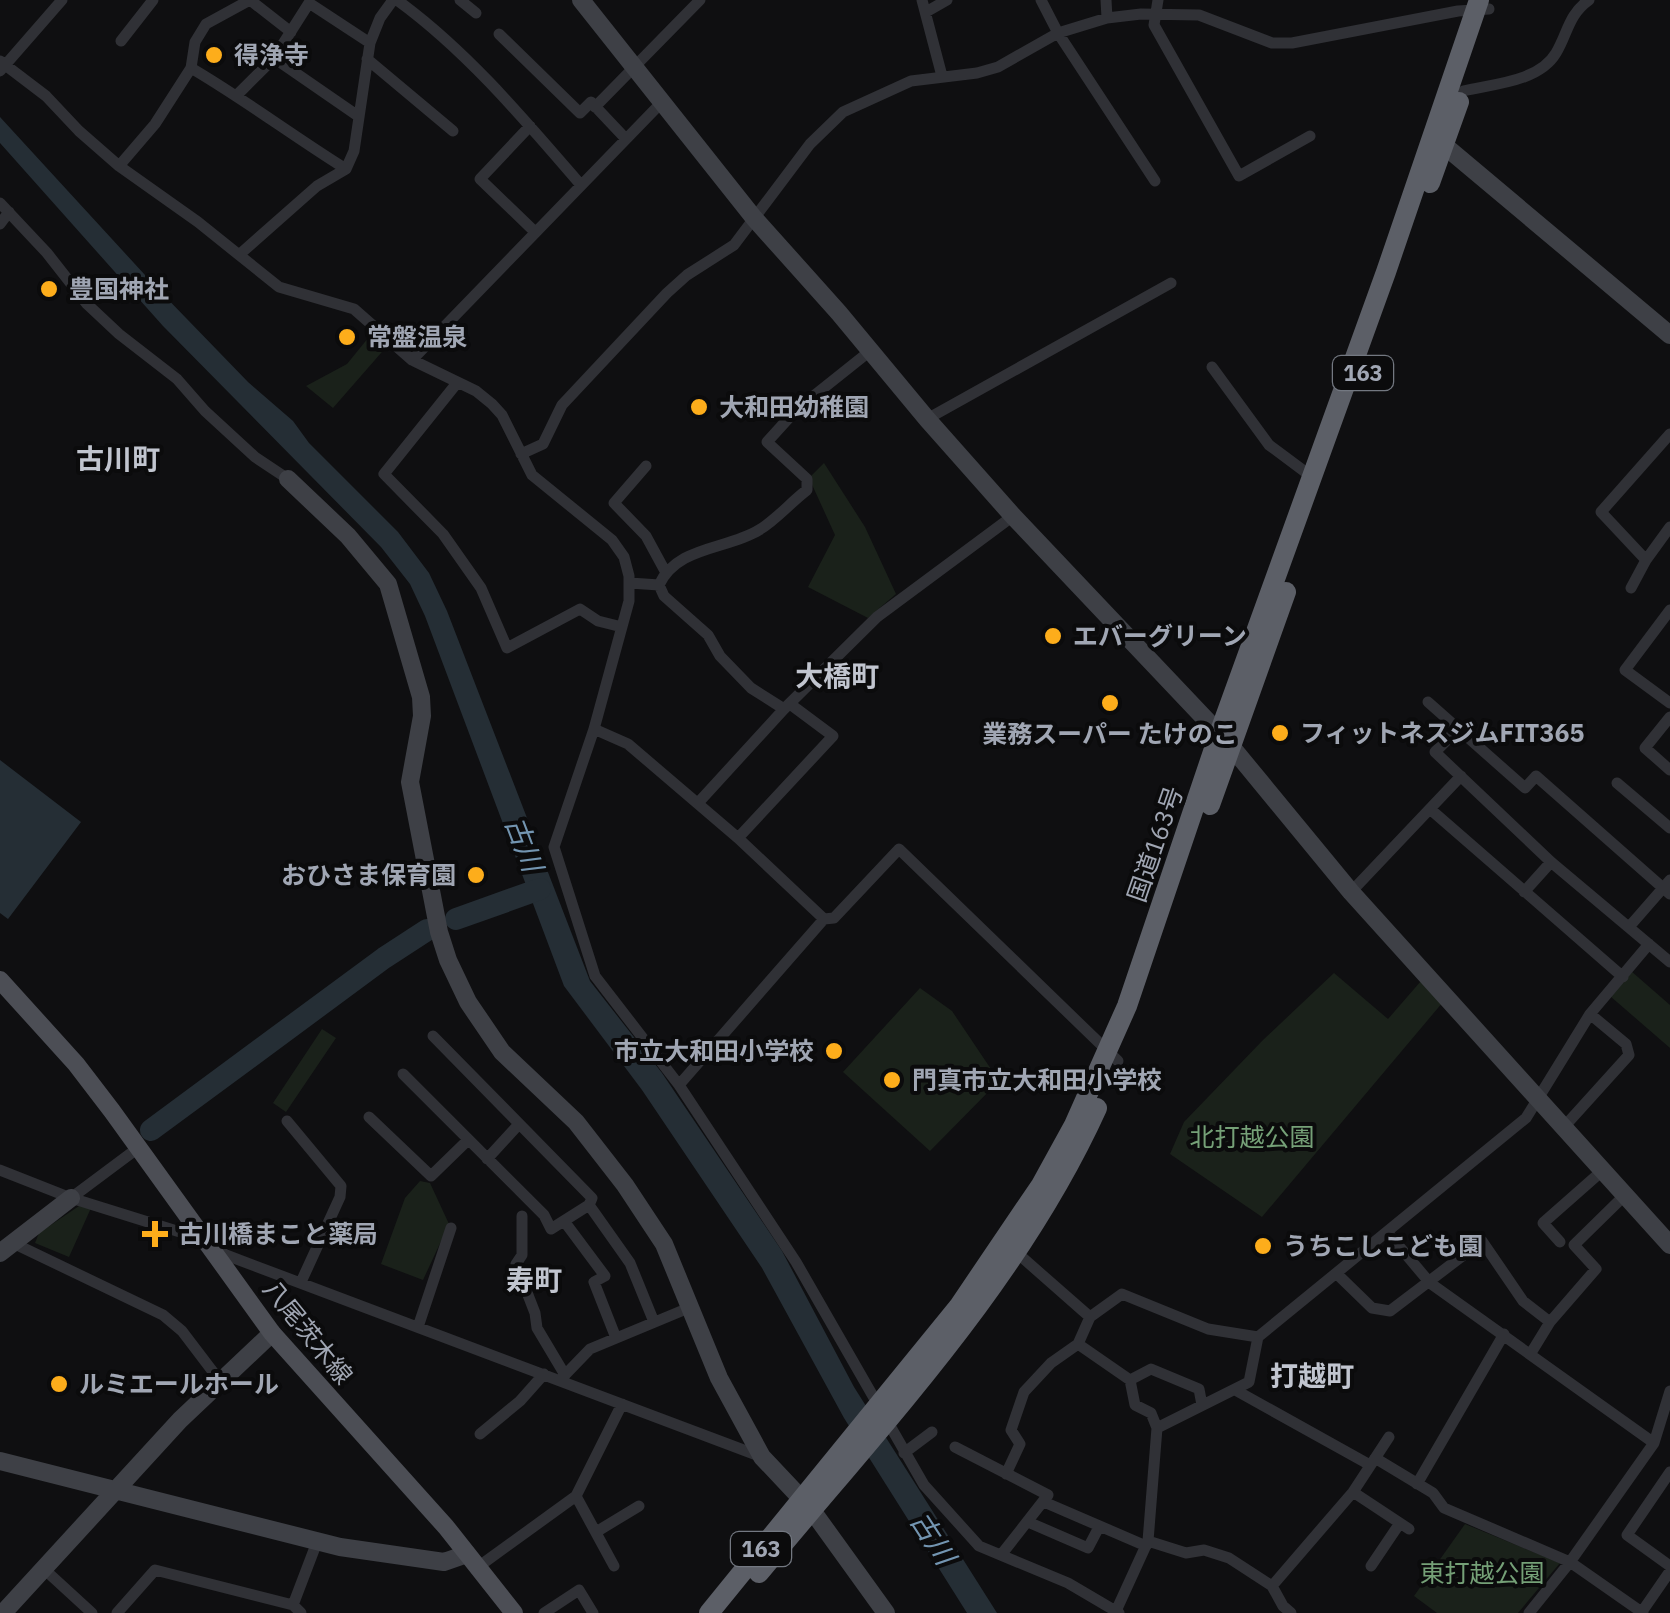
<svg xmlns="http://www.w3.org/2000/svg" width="1670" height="1613" font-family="'IBM Plex Sans','Noto Sans JP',sans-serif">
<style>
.green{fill:#1a211a}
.water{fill:#252e35}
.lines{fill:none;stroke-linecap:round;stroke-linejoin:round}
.river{stroke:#252e35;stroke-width:22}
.street{stroke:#303136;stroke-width:11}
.secondary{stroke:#3e4046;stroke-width:18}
.primary{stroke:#4c4e55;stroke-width:18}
.highway{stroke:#5c5f67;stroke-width:20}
.poi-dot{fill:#fdad1b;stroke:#0b0b0c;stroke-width:4}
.labels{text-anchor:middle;stroke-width:8;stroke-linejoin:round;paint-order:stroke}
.shield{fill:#0b0b0c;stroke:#737881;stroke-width:2.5}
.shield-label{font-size:22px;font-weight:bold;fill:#a0a6b3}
.poi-label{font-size:25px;font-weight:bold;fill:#a0a6b3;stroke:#0b0b0c;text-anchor:start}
.street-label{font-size:25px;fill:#a0a6b3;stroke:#0b0b0c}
.park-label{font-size:25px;fill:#75a077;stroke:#0b0b0c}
.neighbourhood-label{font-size:28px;font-weight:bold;fill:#c1c5cf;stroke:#0b0b0c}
.water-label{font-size:28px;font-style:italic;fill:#7395b1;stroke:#0b0b0c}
</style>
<rect width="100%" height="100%" fill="#0f0f11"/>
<path class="green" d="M373 332 388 345 333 408 306 386 347 364Z
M824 463 865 527 896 594 868 618 808 587 835 535 809 478Z
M1631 971 1670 1005V1048L1610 996Z
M1334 973 1388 1019 1421 981 1443 1002 1262 1217 1170 1154 1184 1122 1263 1040Z
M920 988 952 1011 999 1081 930 1151 843 1072Z
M322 1029 336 1038 286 1112 273 1103Z
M420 1181 430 1183 449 1224 423 1280 381 1264 405 1198Z
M79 1206 91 1208 69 1257 35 1243 39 1233Z
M1465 1524 1560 1563 1518 1613H1437L1414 1596Z"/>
<path class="water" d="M0 117 156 287 248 382 293 421 309 443 398 532 429 573 447 611 590 981 662 1073 782 1251 854 1387 997 1613H967L844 1418 762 1268 642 1090 564 986 425 616 410 584 381 547 163 326 0 143Z
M0 760 81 822 8 919 0 913Z"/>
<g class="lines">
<path class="river" d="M456 919 540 889
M151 1130 384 958 427 930"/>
<path class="street" d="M250 0 291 32
M397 0C467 51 524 119 580 184
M460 0 476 13
M922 0 942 76
M1041 0 1058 33 1155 181
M1106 0 1107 18
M1158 0 1154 25 1239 176 1310 136
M926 12 947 0
M499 34 580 113 591 102 625 138
M121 41 153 0
M274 58 358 116
M367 59 453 131
M0 61 46 96 79 131 119 166 198 222 279 287 354 309 412 360 476 391 492 404 502 415 532 475 612 540 624 557 629 576V601L594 729 554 847 595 976 679 1085 796 1262 924 1485 979 1546 1068 1583 1119 1613
M191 68C244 99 293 136 346 169
M0 71 62 0
M1463 91C1492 84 1539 82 1556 53 1568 33 1568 15 1589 0
M237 95 274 58 309 3 370 43
M595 107 700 0
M530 126 480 179 534 231
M119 166 155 124 191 68 195 42 206 24 250 0
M0 203 47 253 87 304 119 334 177 379 205 411 255 457 288 479
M0 224 9 212
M240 254 317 186 346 169 354 151 370 43 380 18 393 0
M412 360 663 101
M1212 367 1269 445 1312 477
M457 383 384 474 443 534 481 588 507 648 580 609 598 621 622 627
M927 419 1171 283
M521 454 543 444 562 405 667 293 687 275 734 245 810 144 843 112 911 81 977 73 998 67 1058 33 1107 18 1141 14 1199 15 1272 43H1292L1458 11 1489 9
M646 466 614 503 646 536 665 571
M1646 560 1601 512 1670 434
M630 583 659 585C677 546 726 550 759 530 776 520 791 502 807 490V479L767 442 796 410 870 351
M659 585 664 596 708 635 720 656 751 688 784 709
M1631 588 1646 560 1670 527
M1670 610 1625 670 1670 703
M1428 702 1525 788 1536 776 1670 894
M1670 717 1645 748 1670 770
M594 729 628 744 738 838 824 919 834 918 899 849 1118 1061
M1458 729 1435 752 1551 862 1670 962
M1617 783 1670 828
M698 803 784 709 877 617 1013 516
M1430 809 1623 977
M738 838 833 736 790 704
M1351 892 1461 776
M1524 892 1551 862
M1629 927 1670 880
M403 1074 544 1215 551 1229 589 1205 592 1198 433 1036
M679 1085 824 919
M369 1117 431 1176 468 1140
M287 1121 341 1186 340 1197 301 1282
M1563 1128 1629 1055 1626 1044 1590 1014
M487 1159 519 1124
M0 1170 71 1198 196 1237 226 1255 762 1457
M71 1198 138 1148
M589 1205 630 1263 654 1322
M522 1216V1255L516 1264 535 1313 537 1328 565 1375
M564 1221 605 1276 594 1282 616 1338
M1388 1233 1430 1283 1654 1443
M1560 1242 1543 1223 1602 1171
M13 1243 163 1315 182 1331 220 1381
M1016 1252 1090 1317
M1337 1274 1372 1308 1390 1311 1482 1241 1523 1301 1550 1322
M418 1327 451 1228
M1078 1344 1130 1380 1135 1405 1151 1413 1157 1428
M1531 1353 1550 1322 1596 1269 1574 1245 1624 1196
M563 1377 590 1349 691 1307
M1130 1380 1151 1369 1199 1389 1202 1405
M1237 1391 1370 1465
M480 1434 520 1401 544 1374
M955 1447 1048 1495 1001 1555
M904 1453 932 1432
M1375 1458 1433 1493 1444 1508 1570 1562 1643 1613
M1670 1472 1627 1535 1670 1566
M1006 1474 1020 1444 1011 1430 1024 1392 1051 1363 1078 1344 1090 1317 1122 1294 1208 1329 1258 1337
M1417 1484 1504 1334
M1353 1492 1409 1529
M576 1496 614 1566
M1044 1502 1146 1546
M1028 1522 1088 1548 1099 1527
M596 1532 639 1506
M1148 1541 1186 1553 1204 1550 1229 1558 1272 1586 1283 1606 1291 1613
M1371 1566 1400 1523
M478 1567 576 1496 622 1404
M44 1569 92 1613
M1272 1586 1353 1492 1389 1437
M293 1605 317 1542
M1116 1611 1148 1541 1157 1428 1249 1382 1258 1337 1526 1118 1590 1014 1649 944
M117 1613 155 1570 293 1605 301 1613
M544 1613 579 1590 593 1613
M1529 1613 1570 1562 1654 1443 1670 1391
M1641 1613 1670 1571"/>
<path class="secondary" d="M581 0 754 218 839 313 927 419 1013 516 1230 745 1351 892 1670 1245
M1433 136 1670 335
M288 479 348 536 388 584 421 697 422 716 410 782 439 932 448 960 468 1002 502 1052 576 1122 625 1185 664 1244 719 1378 762 1457 811 1509 886 1613
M0 1253 71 1198
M0 1461 340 1547 444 1562 467 1554
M3 1613 180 1420 272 1333"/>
<path class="primary" d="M0 980 76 1064 112 1111 272 1333 446 1527 514 1613"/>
<path class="highway" d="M1430 183 1459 102
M1210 805 1286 592
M759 1573C880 1426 1017 1284 1097 1108
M709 1613 959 1306 1041 1185 1074 1125 1127 1006 1219 734 1386 272 1479 0"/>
</g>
<g class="poi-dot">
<circle cx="214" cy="55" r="10"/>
<circle cx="49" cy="289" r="10"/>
<circle cx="347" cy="337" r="10"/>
<circle cx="699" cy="407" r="10"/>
<circle cx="1053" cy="636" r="10"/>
<circle cx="1110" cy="703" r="10"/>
<circle cx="1280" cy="733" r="10"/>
<circle cx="476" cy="875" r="10"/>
<circle cx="834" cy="1051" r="10"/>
<circle cx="892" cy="1080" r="10"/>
<path d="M150 1219h10v10h10v10h-10v10h-10v-10h-10v-10h10z"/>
<circle cx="1263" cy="1246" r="10"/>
<circle cx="59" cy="1384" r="10"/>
</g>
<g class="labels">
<g class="shield">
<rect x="1333" y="356" width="60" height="34" rx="8"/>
<rect x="731" y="1532" width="60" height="34" rx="8"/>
</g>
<g class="shield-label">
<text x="1363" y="381">163</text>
<text x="761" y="1557">163</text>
</g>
<g class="poi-label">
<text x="234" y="64">得浄寺</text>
<text x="69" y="298">豊国神社</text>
<text x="367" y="346">常盤温泉</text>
<text x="719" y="416">大和田幼稚園</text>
<text x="1073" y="645">エバーグリーン</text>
<text x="1300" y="742">フィットネスジムFIT365</text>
<text x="1110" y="743" text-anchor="middle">業務スーパー たけのこ</text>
<text x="456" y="884" text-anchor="end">おひさま保育園</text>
<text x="814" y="1060" text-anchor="end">市立大和田小学校</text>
<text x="912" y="1089">門真市立大和田小学校</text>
<text x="178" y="1243">古川橋まこと薬局</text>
<text x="1283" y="1255">うちこしこども園</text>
<text x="79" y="1393">ルミエールホール</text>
</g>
<g class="street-label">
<text transform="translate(1155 844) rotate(-71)" y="9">国道163号</text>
<text transform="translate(308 1332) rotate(51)" y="9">八尾茨木線</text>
</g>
<g class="park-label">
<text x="1252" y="1146">北打越公園</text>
<text x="1482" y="1582">東打越公園</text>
</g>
<g class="neighbourhood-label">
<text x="118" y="469">古川町</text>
<text x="837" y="686">大橋町</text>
<text x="534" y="1290">寿町</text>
<text x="1312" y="1386">打越町</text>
</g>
<g class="water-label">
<text transform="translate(524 844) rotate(69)" y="10">古川</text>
<text transform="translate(933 1538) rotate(57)" y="10">古川</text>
</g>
</g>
</svg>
